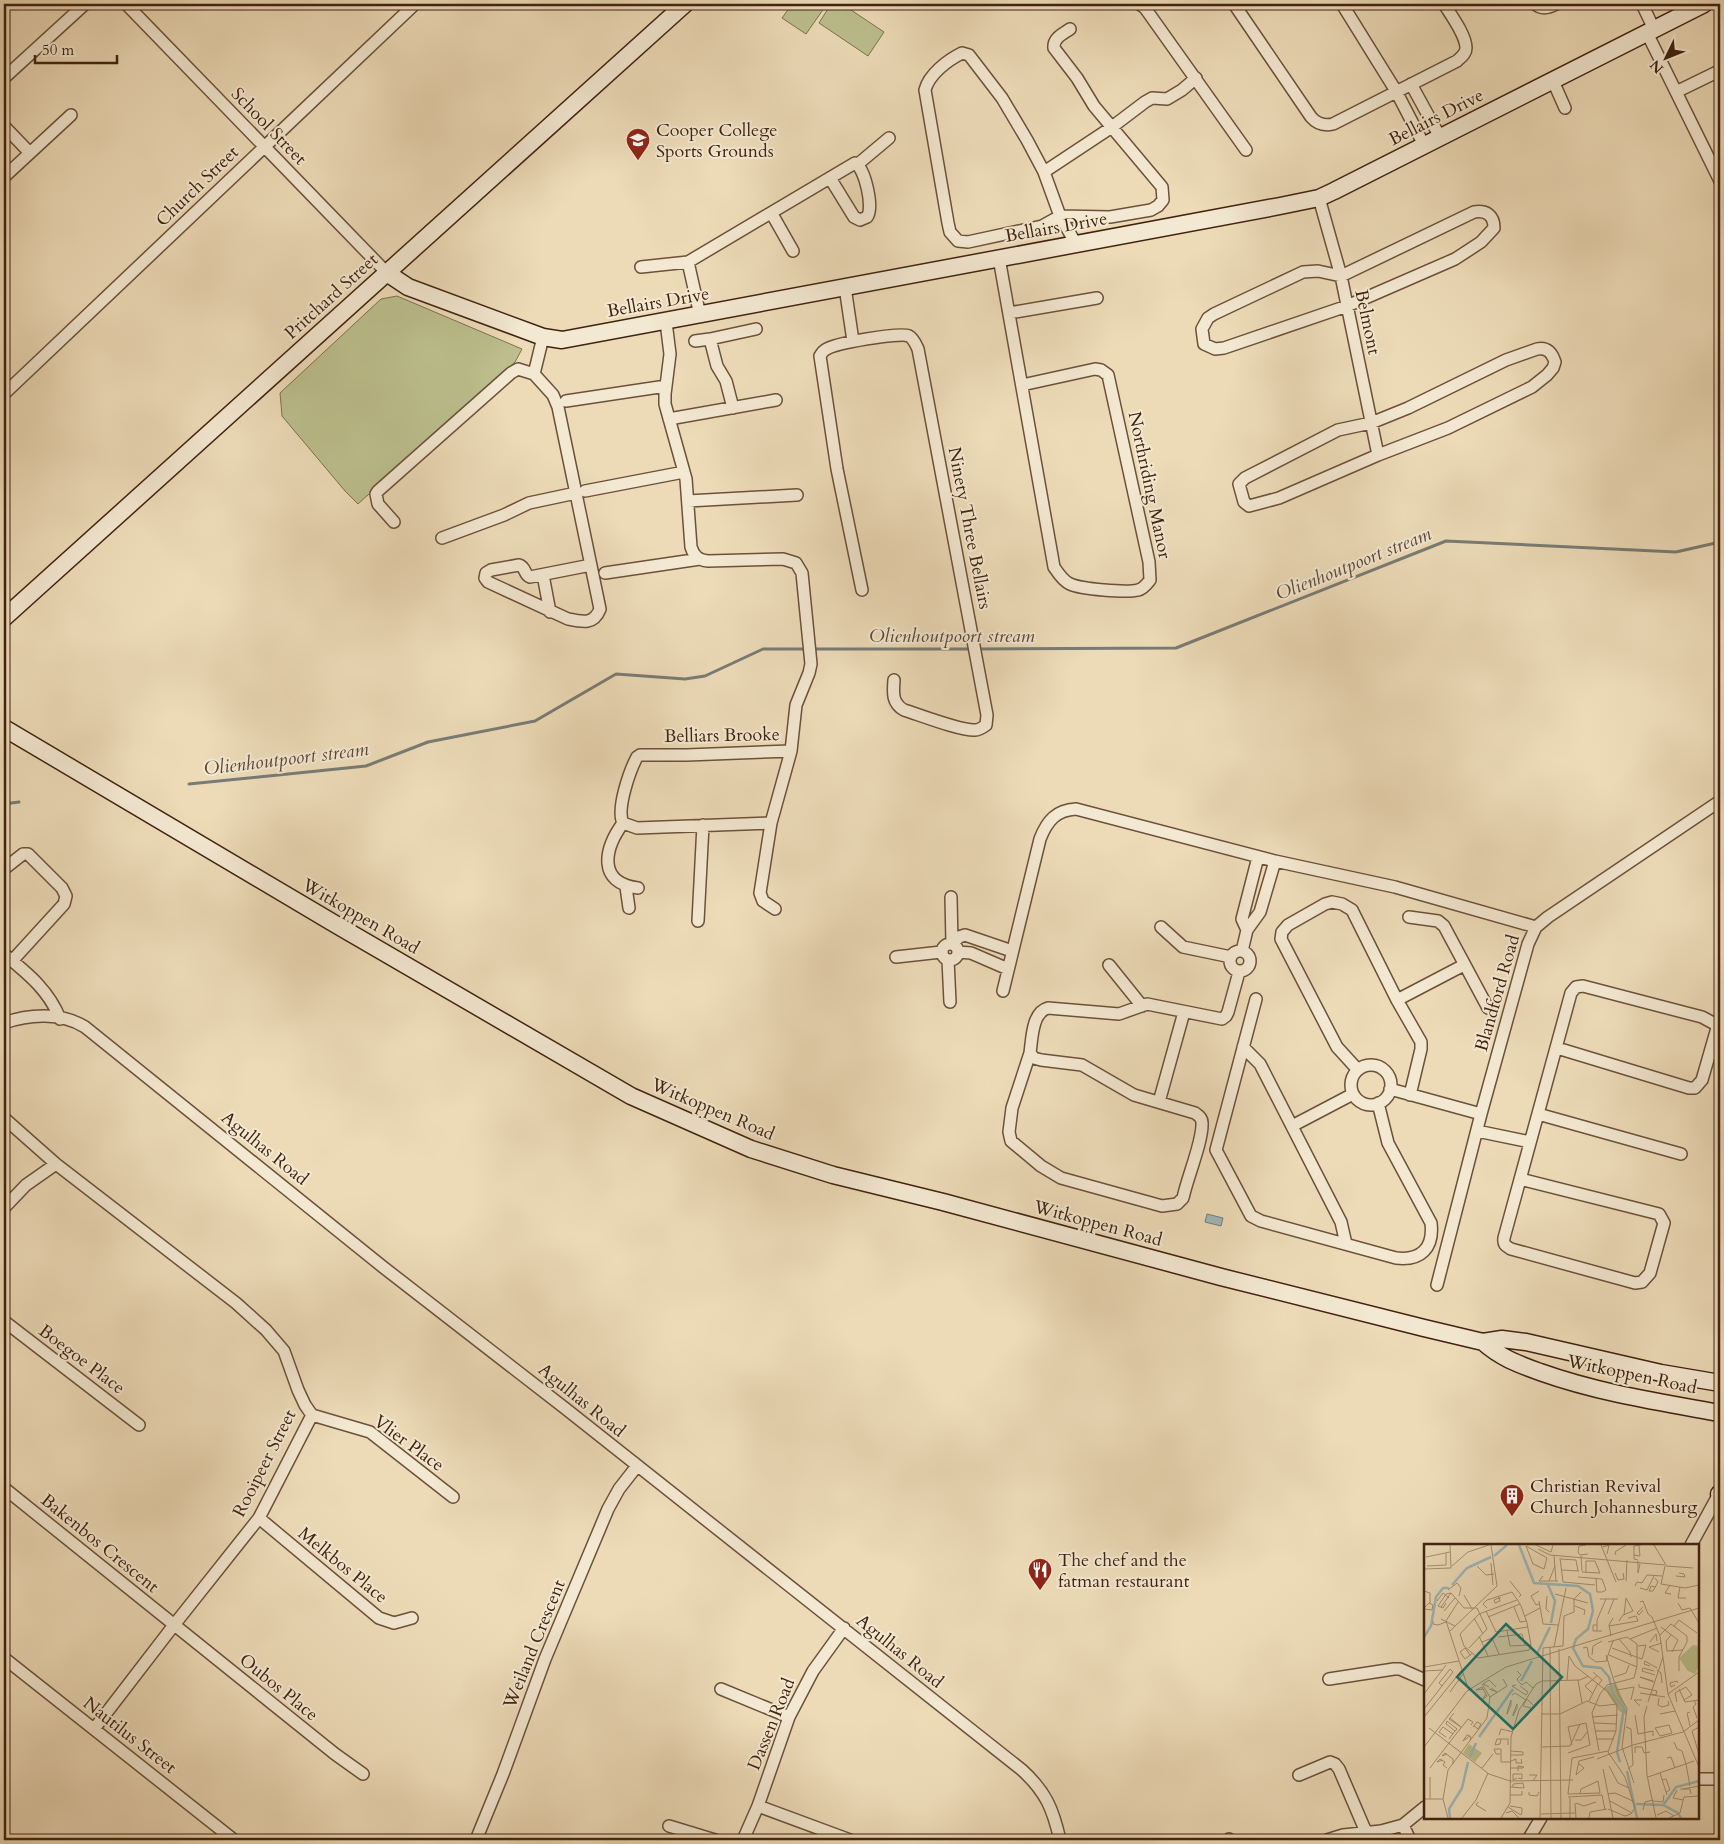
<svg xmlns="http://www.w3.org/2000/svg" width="1724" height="1844" font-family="Cardo,serif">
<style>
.green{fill:#bcbf8d;stroke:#7e714e}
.water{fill:#9db8b9;stroke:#787c75}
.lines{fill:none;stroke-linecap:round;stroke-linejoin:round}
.stream{stroke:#787c75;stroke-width:3}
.street-casing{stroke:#6c513a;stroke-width:14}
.secondary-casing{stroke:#412310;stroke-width:19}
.street{stroke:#f3e8d1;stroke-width:11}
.secondary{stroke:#f3e8d1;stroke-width:16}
.labels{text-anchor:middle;stroke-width:4;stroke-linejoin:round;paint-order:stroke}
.street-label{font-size:18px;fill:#412310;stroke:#f3e8d1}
.poi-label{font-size:18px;fill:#412310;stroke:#f3e8d1;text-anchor:start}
.water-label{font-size:19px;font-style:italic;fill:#58483a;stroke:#f3e8d1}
.inset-river{fill:none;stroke:#9db8b9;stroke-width:2.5}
.inset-road{fill:none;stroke:#a89175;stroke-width:1}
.view{fill:#0f766e;fill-opacity:0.15;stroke:#0f766e;stroke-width:2.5}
.inset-edge{fill:none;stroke:#412310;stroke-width:2.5}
</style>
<rect width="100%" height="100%" fill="#eddbb8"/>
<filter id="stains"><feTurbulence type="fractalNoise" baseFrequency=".004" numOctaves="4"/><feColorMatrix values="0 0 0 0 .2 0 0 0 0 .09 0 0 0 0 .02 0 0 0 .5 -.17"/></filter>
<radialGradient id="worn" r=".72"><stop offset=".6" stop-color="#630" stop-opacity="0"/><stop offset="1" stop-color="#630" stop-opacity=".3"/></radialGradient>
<path class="green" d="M792 4H827L806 34 782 18Z
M831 4H842L884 32 868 56 819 23Z
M397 296 522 349 515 362 358 504 345 491 282 416 280 393 381 299Z"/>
<path class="water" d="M1207 1214 1223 1218 1221 1226 1205 1222Z"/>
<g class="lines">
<path class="stream" d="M813 649H971
M978 649 1176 648 1446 541 1676 552 1720 542
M189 784 366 766 428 742 535 721 616 674 685 679 705 676 763 649H806
M4 804 19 802"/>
<defs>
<path id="street" d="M126 4 387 273
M1139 4 1145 8 1246 150
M1234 4 1311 117C1317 124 1324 126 1333 124L1457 61C1461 57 1466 54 1466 48 1466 35 1451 15 1444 4
M1342 4 1396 91 1424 145
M1535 4C1542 10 1549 8 1556 4
M1642 4 1654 29
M1070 29C1063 34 1053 38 1054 48L1077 78 1094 106 1162 187 1163 200 1158 206 1151 210 1110 217 1060 216 1042 226 1033 228 968 242 958 241 950 232 948 223 925 90C929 74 948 60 962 53L969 55 1002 98 1027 140 1044 172 1060 216 1076 244
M1647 33 1720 181
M4 78 85 4
M1553 81 1565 108
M1411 84 1440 137
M1676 92 1717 72
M4 126 29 152
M858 164 889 138
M1044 172 1112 127 1145 102 1152 98 1167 99 1182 90 1196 78
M4 177 71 115
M1319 198 1341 276 1378 455
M1474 212C1486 210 1494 215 1494 228L1481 242 1455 259 1347 306 1224 348 1215 349 1204 344 1202 329 1208 318 1214 314 1303 272 1318 271 1341 276Z
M772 214 793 251
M999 258 1054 567C1058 573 1063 581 1070 584 1081 589 1126 593 1138 590 1143 589 1147 584 1150 580L1149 562 1108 375 1101 370 1095 369 1022 385
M641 267 688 262
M845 287 853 341
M1009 313 1097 298
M700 315 688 262 855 163C865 168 874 208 867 217L860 220 854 217 830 178
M710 339 756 329
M695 341 710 339 717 366 726 381 733 408
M1537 349C1547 347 1552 353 1555 362L1553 368 1547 375 1532 387 1448 428 1378 455 1279 498 1249 506 1244 502 1239 484 1245 478 1338 430 1371 423 1408 408 1506 360Z
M534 374 553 395 558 407 600 609C594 625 582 622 568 619L488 582 485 578 486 573 491 570 519 565C526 567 524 575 530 577L591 565
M4 394 415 4
M566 401 666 386
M669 419 776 400
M585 491 684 472
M688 501 797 495
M394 522 378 504 376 494 378 491 511 373 518 369 534 374 543 337
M442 538 504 515 529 503 576 493
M605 573 700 559
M543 575 550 612
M862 590 837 469 820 356C822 353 822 352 825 350 834 343 900 332 909 336 914 339 916 345 918 349L987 715 986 725C982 728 979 730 975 730 961 731 920 715 904 710 892 703 893 693 894 680
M623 823 637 828 771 823 791 751
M771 823 760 893 763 901 775 909
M4 869 23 854H28L62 888 66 896 64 904 12 961
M626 887 629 908
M638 888C597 883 604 849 623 823 616 809 630 770 637 757L640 755H687L791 751 796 705 809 673 811 664 802 573 796 563 783 559 708 561C698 560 694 556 691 547L686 479 665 404V394L670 354 666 322
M951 897 952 944
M1409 917 1438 921 1444 926 1488 1008
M698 921 703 825
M1161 927 1183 947 1231 957
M1247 930 1242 919 1258 857
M942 952a8 8 0 1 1 16 0a8 8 0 1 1-16 0Z
M952 944 959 937 965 935 1012 951
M1230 961a10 10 0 1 1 20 0a10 10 0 1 1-20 0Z
M1242 951 1247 930 1260 912 1275 861
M958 952 971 953 1008 969
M4 954C27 973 49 990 60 1019
M896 957 941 952
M948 960 950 1002
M1109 965 1142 1006
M1003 991 1040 839C1047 821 1056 810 1076 809L1275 861 1395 887 1536 927
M1256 999 1216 1150 1251 1216 1261 1221 1396 1258C1421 1261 1434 1248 1431 1223L1388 1143 1378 1103
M1397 1000 1464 965
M4 1023C29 1014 61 1012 85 1027L383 1267 566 1409 1022 1770C1046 1792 1053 1809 1060 1840
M1243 1047 1260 1064 1341 1222 1346 1244
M1030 1053 1012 1108 1009 1132 1011 1141 1041 1166 1061 1178 1162 1206 1177 1204 1183 1198C1187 1178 1203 1141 1202 1123 1202 1118 1199 1116 1195 1113L1134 1095 1082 1065 1041 1060 1034 1058 1030 1053C1032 1039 1032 1012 1048 1008L1119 1014 1147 1004 1222 1019 1226 1016 1228 1012 1239 972
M1351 1085a20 20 0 1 1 40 0a20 20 0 1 1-40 0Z
M1358 1070 1337 1047 1281 939 1282 932 1288 925 1325 904 1332 902 1342 904 1352 910 1397 1000 1421 1042V1049L1410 1095
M1390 1089 1481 1114
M1159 1102 1184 1012
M1538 1114 1681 1154
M4 1118 56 1164 236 1303 266 1330 284 1351 298 1390 305 1405 312 1415 259 1518 174 1625 94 1729
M1292 1126 1353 1094
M1477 1131 1530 1142
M1520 1179 1659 1214 1664 1223 1650 1273 1642 1282 1635 1283 1511 1249C1506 1246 1503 1245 1504 1238L1571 993 1576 987 1583 986 1702 1017 1715 1024 1717 1028 1702 1080 1695 1088H1689L1557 1048
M4 1208 26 1185 56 1164
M1437 1285 1481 1114 1528 944 1536 927 1548 917 1720 801
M4 1321 139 1425
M312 1415 370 1432 453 1497
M4 1488 335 1754 363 1774
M259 1518 379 1618 394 1623 412 1618
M1691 1545 1720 1492
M4 1658 234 1840
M1329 1679 1394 1669H1400L1425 1680
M721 1689 789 1717
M1299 1775 1330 1762 1335 1764 1339 1769 1366 1832
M1698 1779H1720
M758 1806 850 1840
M1403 1825 1410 1840
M669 1826 715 1840
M1229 1839V1840
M476 1840 503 1774 545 1659 608 1509 619 1489 637 1466
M743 1840 758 1806 789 1717 813 1671 844 1628
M1327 1840 1343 1835 1381 1831 1403 1825 1425 1807
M1528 1840 1541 1818"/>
<path id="secondary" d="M387 273 408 287 543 337 562 340 1280 206 1319 198 1334 191 1704 4
M4 618 685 4
M4 728 335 924 631 1096 751 1149 833 1175 943 1202 1221 1277 1424 1328 1483 1342 1502 1339 1526 1342 1661 1373 1720 1383
M1483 1342C1501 1358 1518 1364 1540 1372 1599 1393 1659 1402 1720 1413
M1719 1494 1720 1493"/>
</defs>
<use href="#street" class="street-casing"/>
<use href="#secondary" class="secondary-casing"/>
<use href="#street" class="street"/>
<use href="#secondary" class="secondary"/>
</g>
<defs>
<symbol id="school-pin" viewBox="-11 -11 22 30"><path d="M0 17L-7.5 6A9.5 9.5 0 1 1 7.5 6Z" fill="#8f2418" stroke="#f3e8d1"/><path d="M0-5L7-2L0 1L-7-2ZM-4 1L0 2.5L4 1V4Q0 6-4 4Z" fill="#fff"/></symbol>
<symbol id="building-pin" viewBox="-11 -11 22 30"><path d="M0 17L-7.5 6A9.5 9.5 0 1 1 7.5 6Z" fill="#8f2418" stroke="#f3e8d1"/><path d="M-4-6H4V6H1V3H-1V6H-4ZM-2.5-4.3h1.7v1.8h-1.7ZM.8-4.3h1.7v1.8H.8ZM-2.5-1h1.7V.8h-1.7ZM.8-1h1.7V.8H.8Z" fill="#fff"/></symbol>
<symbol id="restaurant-pin" viewBox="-11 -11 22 30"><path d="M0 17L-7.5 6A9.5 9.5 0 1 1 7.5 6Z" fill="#8f2418" stroke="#f3e8d1"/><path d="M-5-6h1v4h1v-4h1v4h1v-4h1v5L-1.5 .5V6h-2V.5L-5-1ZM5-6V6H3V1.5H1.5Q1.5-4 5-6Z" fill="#fff"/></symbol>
</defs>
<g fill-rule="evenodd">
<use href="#school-pin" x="624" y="126" width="28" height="38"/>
<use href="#building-pin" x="1498" y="1482" width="28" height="38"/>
<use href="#restaurant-pin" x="1026" y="1556" width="28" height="38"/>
</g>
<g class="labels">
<g class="street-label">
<text transform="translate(1436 117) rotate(-27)" y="6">Bellairs Drive</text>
<text transform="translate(269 126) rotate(46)" y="6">School Street</text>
<text transform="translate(197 186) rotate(-44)" y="6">Church Street</text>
<text transform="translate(1056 227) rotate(-10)" y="6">Bellairs Drive</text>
<text transform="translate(331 296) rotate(-42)" y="6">Pritchard Street</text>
<text transform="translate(658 302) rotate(-10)" y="6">Bellairs Drive</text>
<text transform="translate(1368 322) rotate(78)" y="6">Belmont</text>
<text transform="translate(1150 485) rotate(78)" y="6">Northriding Manor</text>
<text transform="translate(970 528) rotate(79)" y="6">Ninety Three Bellairs</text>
<text transform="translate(722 735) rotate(-1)" y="6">Belliars Brooke</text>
<text transform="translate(361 916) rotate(30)" y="6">Witkoppen Road</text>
<text transform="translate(1497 993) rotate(-74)" y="6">Blandford Road</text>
<text transform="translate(713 1109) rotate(23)" y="6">Witkoppen Road</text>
<text transform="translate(265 1148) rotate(39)" y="6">Agulhas Road</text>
<text transform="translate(1098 1223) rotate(15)" y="6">Witkoppen Road</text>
<text transform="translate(82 1359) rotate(37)" y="6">Boegoe Place</text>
<text transform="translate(1632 1374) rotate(12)" y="6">Witkoppen Road</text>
<text transform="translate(582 1400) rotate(39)" y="6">Agulhas Road</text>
<text transform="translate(409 1443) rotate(36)" y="6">Vlier Place</text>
<text transform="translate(264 1463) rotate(-63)" y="6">Rooipeer Street</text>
<text transform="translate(100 1543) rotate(39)" y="6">Bakenbos Crescent</text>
<text transform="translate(343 1565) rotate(39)" y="6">Melkbos Place</text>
<text transform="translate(534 1644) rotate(-68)" y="6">Weiland Crescent</text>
<text transform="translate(900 1651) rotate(39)" y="6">Agulhas Road</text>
<text transform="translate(279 1687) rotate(39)" y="6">Oubos Place</text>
<text transform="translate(771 1724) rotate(-68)" y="6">Dassen Road</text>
<text transform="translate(130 1735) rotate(38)" y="6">Nautilus Street</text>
</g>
<g class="poi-label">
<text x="656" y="136">Cooper College<tspan x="656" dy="21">Sports Grounds</tspan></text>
<text x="1530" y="1492">Christian Revival<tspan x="1530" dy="21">Church Johannesburg</tspan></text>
<text x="1058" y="1566">The chef and the<tspan x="1058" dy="21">fatman restaurant</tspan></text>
</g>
<g class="water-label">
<text transform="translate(1353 563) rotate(-22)" y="7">Olienhoutpoort stream</text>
<text x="952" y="642">Olienhoutpoort stream</text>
<text transform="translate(286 758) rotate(-7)" y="7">Olienhoutpoort stream</text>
</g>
</g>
<g transform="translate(1424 1544)">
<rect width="275" height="275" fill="#eddbb8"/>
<path d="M269 101 275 102V122L271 130 264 127 255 114ZM192 139 201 161 203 171 195 167 180 144ZM45 200 58 209 51 218 39 209Z" fill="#bcbf8d"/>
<path class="inset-river" d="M95 1 110 39 154 42 166 50 169 67 164 85 152 95 149 104 159 122 177 124 185 133 189 151 200 164 193 208 196 218M70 12 83 1M28 41 43 24 67 13M124 41 131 57 127 79M0 93 7 82 12 53 19 44H25M113 110 126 83M97 137 108 117M55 193 89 145M46 213 52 199M203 227 213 274M212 260 239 261 254 269 257 274M240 260 252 243 275 237M26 274 25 265 38 244 44 218"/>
<path class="inset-road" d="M112 1 127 8 129 1M162 1 155 2 154 8 156 11 164 10M177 1 192 38M230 1 242 21M102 2 123 14 120 25 109 20ZM179 3 185 1 183 10M114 5 126 11 241 21M130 11 132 37M192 11 191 8 202 1M210 11 216 12 215 2M157 12 158 27M2 13 26 8M136 14 139 38 171 41M137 15 152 16 154 27M214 16 210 15V2L217 1M214 17V29L216 20M67 19 69 41M3 22 22 21V9M28 22 44 8 65 1M53 22 62 31 70 30M241 22 237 40 261 44 275 41M242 22 269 24M0 25 27 24 26 1M138 26 155 27M158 28 176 29 171 17H162V28M191 29 194 36 200 35 199 29M119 32 115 37H134M252 32 261 33 260 30 255 29M154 33 178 35M172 35 173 48H178M86 37 97 51 95 53M125 37 131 22M202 37 203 16M246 41 241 49 247 50M211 42 213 38 218 39 223 31 238 32M231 43 227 42 225 47H229L234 38 231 34M256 43 254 54H262M216 44 223 46 230 32M24 46 33 39 37 44 35 52M0 47 6 49V59M178 48 182 46 178 35M27 49 40 64H53L63 85 45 104M131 50 164 59M40 51 48 65M74 52 75 54 76 57 71 59 70 56 75 54H77M123 52 122 65 125 68M176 55H194M13 57 19 49 25 54M115 57 119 80 134 81M34 58 22 77 45 147M216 58 219 57 224 70 229 74M22 59 19 64 14 62 22 50 27 49M254 59 258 66 266 64 275 79M115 60 112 61 107 52 115 47M151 62 161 66 160 71M17 63 27 49M90 63 96 78 103 77M0 64 5 59 9 61 8 66 0 65M63 64 59 60 63 56 88 48 92 54 93 55 96 60 97 62 103 79 107 101 105 106 54 114 40 102 36 90 55 70 93 56M219 66 215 71 213 69 219 63M20 67 31 54M62 67 72 88 104 83M184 70 190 55M101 72 116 64M64 73 96 60M228 73 236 92 244 150 275 223M50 74 59 90M17 75 31 82M9 77V80L14 81 22 78M195 77 199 71 209 67 202 54 200 71M173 81H169V87H178M185 82 214 77 212 72 204 74M250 82 255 76 273 89M237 83 254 96 248 108M83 86 86 102 107 101M26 87 73 42 67 1M173 87V76L182 55M236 91 247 80 263 92V98L255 113V127M247 91 242 97 243 107 259 106M55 92 64 112M187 92 185 81 189 74M74 93 98 90 101 101M195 95 206 108 207 113M206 95 233 84M189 97 183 114 194 150 203 164 198 203 210 239M58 98 68 94 75 110M226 98 232 90 233 97M126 103 127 274M130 103 142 44M159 104 163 103 165 113 172 118 183 117 182 111M188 104 218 115 222 101 214 102M135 105 137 274M235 108 225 103 238 99M46 111 41 104 36 108 41 115 49 109M168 111 169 102 178 97M185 111 213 123M226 122 220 120 221 117 233 124M0 123 35 117M233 126 237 129 238 139M0 127 19 126M93 127 97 131 93 135 95 138 98 141 102 138 109 144M230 127 219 124 218 127 231 131M169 128 178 136 175 140M190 133 202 129 205 121M143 136 145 112 151 122 184 148 193 161 192 187 184 208 201 233 211 264 207 270 201 272 184 265M154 136 158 159M229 137 216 133 230 138M215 140V143L233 147 232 151 227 150M92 141 88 142 102 151 104 148 96 142M251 141 247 143 246 139 253 137 254 139M18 142 15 139 26 125 29 128M65 143 59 140 65 136 72 143M59 145 52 146 58 143 63 152 58 156 62 150M65 145 73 148 67 144M255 145 261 158 275 156M193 146 210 143 207 156M26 148 39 130M168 149 161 142 173 132M216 149 241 153M0 150 22 121M244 150 275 128M88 151 91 149 102 156M66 153 83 142 79 135M235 154 234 161 238 163 245 161 244 157M87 156V161L83 170 84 165ZM270 156 272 160 269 163 273 174M165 157 174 139M224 158 239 113M253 158 251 149 262 143 268 151 260 156M93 160V164L89 172V170ZM216 162 210 156H218M223 162 220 173 223 231 232 274M107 164 99 162 103 155 109 161M0 165 29 128M118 170H136L163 157 176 162 193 160M236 170 251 167M211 171 214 190 229 187V192M0 173 38 126M168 173 194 171M26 174 37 183 25 175 30 169M170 179 193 180M266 182 263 169 266 168M49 183 53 178 57 180 54 185 50 182M202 183 207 185 209 221 204 225M275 183 268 187 275 210M5 184 65 230 86 237 149 236M171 187H192M75 191 77 185 89 188M236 192 231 184 245 181 248 189 236 192M22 193 15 188 19 183 29 190M25 195 31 187 33 185 23 177 22 180 31 187M77 195 76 200 71 201 73 195H84V201M173 195H190M46 196 47 193 44 191H43L39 197 46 192M151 196H157L164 187M250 198 253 205 258 207 262 220M25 199 44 175 49 178 47 181M0 203 43 147 82 123 275 64M118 203 146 202 156 180M175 207 168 169 176 150 183 141 210 134 213 122V100L203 93 184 98M144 209 166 201 162 179 144 183 148 201M211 209V203H218L220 209 226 208M23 210 18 212 21 209 29 215V220M76 210H72L70 205H77V218H86M87 211H99V208L87 207M243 214 247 213 251 224M173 215 209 201 259 188 275 176M19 216 13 218 16 215 21 218 19 221 23 224M87 217 92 215V219H98L97 215M262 220 266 242M185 222 194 239 205 244M6 224 25 199M58 224 69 210M87 224H99L100 223 94 222V227M179 225 189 274M236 229 243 251M105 231H113L109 237M152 231 155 217 170 213M152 231 160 224 154 219M6 233V255M224 233 270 217M93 234 89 236V230H98V235L94 234M238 236 242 235 246 246 242 248M86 243 100 244 99 239 89 240V243M256 245H266L267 250M259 245 275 242M253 246 249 254 259 256M105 248V251L113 252 115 248M156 250 157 245 174 237 176 249 145 250H144L148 214 184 207M184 250 191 249 209 257M86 251H98V247M144 253 178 251 181 266M0 255H19M186 257 208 269M229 257 239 258 240 251M54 258 52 261 62 267M151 259 152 274M152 259 160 262 172 258M86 262 98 264V268M84 263 97 271 98 268M219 266 221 258 229 256M82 269 88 267 95 274M117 270 151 269M233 271 242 267 250 272M24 274 19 255 24 226 63 174 66 153 58 140M38 274 52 256 64 229M77 274 86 259 87 193 95 166 112 140 118 137 156 136 165 132M116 274 119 104 139 102 140 72 150 68V55L157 48M146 274V254M165 274 166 268 183 265M245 274 256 269 260 253 275 252"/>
<path class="view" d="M82 80 138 133 89 185 33 133Z"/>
<rect width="275" height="275" class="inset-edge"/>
</g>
<rect width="1724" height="1844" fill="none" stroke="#eddbb8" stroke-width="20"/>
<rect x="5" y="5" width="1714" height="1834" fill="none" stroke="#412310" stroke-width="2.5"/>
<rect x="10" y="10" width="1704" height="1824" fill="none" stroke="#412310"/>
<g transform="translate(1666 58) rotate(227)" stroke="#f3e8d1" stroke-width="4" paint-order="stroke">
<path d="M0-4L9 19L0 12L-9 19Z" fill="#412310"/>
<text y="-8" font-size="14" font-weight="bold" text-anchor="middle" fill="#412310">N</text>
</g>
<path d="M35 55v8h82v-8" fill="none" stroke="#412310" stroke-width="2.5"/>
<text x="42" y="55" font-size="15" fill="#412310" stroke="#f3e8d1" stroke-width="4" paint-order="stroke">50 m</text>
<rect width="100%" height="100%" filter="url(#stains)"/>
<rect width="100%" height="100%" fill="url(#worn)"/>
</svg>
